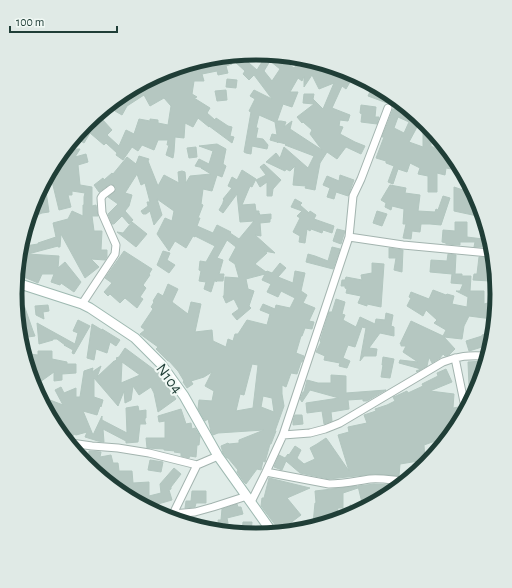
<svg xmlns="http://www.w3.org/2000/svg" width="512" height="588" font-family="'Alegreya Sans',sans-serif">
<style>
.building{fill:#b5c7c1;stroke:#b2c6bf;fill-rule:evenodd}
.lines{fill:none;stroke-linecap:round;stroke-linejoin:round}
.street-casing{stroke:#a3b4af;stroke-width:9}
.secondary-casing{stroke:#9eb9b1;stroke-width:11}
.street{stroke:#fff;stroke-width:7}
.secondary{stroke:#fff;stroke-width:9}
.labels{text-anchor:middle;stroke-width:4;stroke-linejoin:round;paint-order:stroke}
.street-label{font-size:16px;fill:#203e37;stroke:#f1f9f5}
.rim{fill:none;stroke:#203e37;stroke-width:5}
</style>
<rect width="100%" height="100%" fill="#e0ece8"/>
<path class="building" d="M261 54 274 57 282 62 283 60 294 68 299 62 348 71 354 75 346 89 342 86 332 108 350 115 348 121 340 120 339 126 343 127 340 134 355 142 365 146 361 154 346 147 337 159 327 152 320 163 315 190 305 188 306 186 293 185 295 166 290 171 286 169 285 171 266 162 276 153 280 158 284 147 308 168 314 156 285 145 286 144 278 142V143L277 142 270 140 272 134 277 135 275 122 259 115 256 128H258L256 138 263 139 268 145 267 149 252 146 251 154 246 153 244 152 251 112 249 111 255 99 250 96 254 90 272 99 254 75 249 80 243 74 245 71 234 61 241 56 257 70 265 57ZM270 61 280 69 272 81 264 71ZM312 75 319 89 334 83 323 109 313 99 314 94H304L303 103 314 104 297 117 302 123 303 122 312 130 310 134 322 150 290 129 292 121 284 127 286 122 281 121H277L283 104 292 107 298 92H290L298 78 302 81 304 76V87Z
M231 58 232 64 226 66 228 73 218 75 217 71 202 74 204 81H194L192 94 197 97 194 98 210 108 207 113 215 120 216 118 228 126 232 127 230 136 234 137 232 143 209 126V127L198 118 193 127 185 123 184 138 175 137 174 152 173 158 166 155 169 145H167L168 140H158L154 150 142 145 138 151 132 147 123 160 116 155 117 153 106 143 104 145 90 133 84 143 76 138 86 123 100 114 103 118 102 119 112 130 107 135 119 146 126 130 134 134 139 119 150 121V119L158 120V123L168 125 171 106 164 98 150 106 144 95 127 106 122 115 115 111 122 100 164 71Z
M227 79 237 80 236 88 226 87Z
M372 87 400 106 398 108 392 106 390 104 387 103 368 96Z
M226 90 227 100 217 101 215 91Z
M361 105 376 107 375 117H379L377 124 361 122 362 114 360 113Z
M399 108 410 113V115L419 119 416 129 409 142 423 147V132L431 131V146L439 150 441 146 457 170 446 168 445 175 437 173V192H428V176L418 174 420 168 410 163 407 172 398 169 393 184 388 182 394 166 386 163V161L376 158 384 137H382L393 109H399ZM398 117 409 122 404 133 394 128Z
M217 144 226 149 223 164 226 166 222 177 217 175 212 191 203 189 201 204 203 205 198 218H200L197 226 213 233 217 225 231 232 230 233 239 239 254 221 240 222 237 194 223 213 219 210 223 203V202L224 200 223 199 232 188 228 186 232 177 237 180 242 170 256 179 252 187 250 186 242 205 255 204 256 211H259V215V213L260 215 271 214V219H270V222L260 223 261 236 255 235 275 253 264 251 267 253 255 264 266 272 267 271 272 273 280 263 286 268 278 277 293 283 295 271 305 273 301 291 307 295 303 303 315 308 309 321 314 322 312 329 305 328 302 336H301L296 353 304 356 302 362H301L297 374 291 373 286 387 282 385V394L284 406 275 431H276L271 444H270L265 462 263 461 261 470 257 469 246 484 244 482 237 472 238 470 228 458H227L223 453 221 446 228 443 229 444 239 443V440L264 430 218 433 213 435 211 432 208 419 205 421 198 409 199 400 212 401 214 391 205 386 212 372 204 377 191 381 193 384 187 388 183 382 184 381 178 371 169 361H168L156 349 158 347 140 334 145 330 141 327 153 309 151 307 154 302 153 301 158 293 163 296 168 284 178 289 172 302 188 314 191 302 201 304 195 332 212 330 213 341 226 347 228 339 233 341 235 334H238L247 320 267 325 270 314 260 310 263 304 275 309 276 305 290 308 295 298 281 291 278 297 267 292 271 284 262 280 265 274 246 279 248 289 254 291 249 306 251 308 237 320 232 314 239 309 234 299 226 303 223 296H224L225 277 239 278 235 264 229 260 236 247 227 240 217 258 223 260 219 274H224L223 281H217L216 282 215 279 211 292 204 289 206 282 199 281 201 271 199 270 200 261 206 262 215 246 195 236V237L193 236 186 248 175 241 169 251 157 234 165 218 172 221 174 211 157 199 162 215 154 225 150 211 146 214H143L141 211 148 206 147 202H150L145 183 141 185 137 174 125 193 132 195 129 206 125 211 133 220 129 224 122 216 114 224H112L108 214 118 204 108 197 115 191 116 188 115 186 110 184 99 192 94 185 103 178 104 180 112 173 113 174 127 157 136 164 139 156 149 159 148 161 158 186 164 175 179 183 178 172 182 171 185 172 186 183 190 176 211 174 201 168H204L195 166 199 159 209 164 213 151 199 146ZM252 364 258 365 253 408 236 411 240 394 244 395ZM263 396 272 398 274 412 261 407Z
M196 147 197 157 189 158 187 148Z
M69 149H80L75 157 86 154 88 162 78 165 80 185 92 187V206L96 205 98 216H92L94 231H102L101 250H107V257L105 260 91 259 99 267 85 278 61 234 60 247H58V246L28 254 59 256 58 268 65 262 81 282 74 292 61 283 60 285 51 282 54 274H42L38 283 19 275 25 246 38 244V243L56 237 53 223 68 219 72 211 83 216V205H84V197L85 193 72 191V195H68L71 207 59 210 51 177V175Z
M264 164 281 180 273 189 272 196H267V182L260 187 256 180 266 175 260 167Z
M340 175 354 180 348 196 336 192 334 199 327 197 330 188 323 185 327 176 339 181Z
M45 184 49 212 42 213 30 218 33 202Z
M390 185 406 188 405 193 420 195 418 211 435 212 436 209 438 210 443 196 450 198 441 225 430 224H421L420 232 412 231 411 239 403 238 406 224H403L404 209 392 206 391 210 385 207 386 203 381 200Z
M464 186 469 187 479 202 482 217 454 211V187L463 190Z
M295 199 302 203 300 205 309 213 310 211 316 215 314 219 334 226 332 233 323 230 322 233 311 229 310 231 307 229 305 243 299 242 300 236 293 232 300 218 297 216 302 211 291 207Z
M377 211 387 214 382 226 373 223Z
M132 222 147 234 136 247 117 232 123 233Z
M455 222H467V237L483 239 482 247H474L475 242H460V245L446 244V243L442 242 443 230 455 231Z
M337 229 345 231 341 244 333 241Z
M332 247 340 249 333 269 306 262 308 254 315 256 328 261Z
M389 248 403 250 402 272 394 270 396 258H389Z
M124 251 152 269 149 274 150 275 143 285 146 288 140 297 143 299 137 308 125 298 120 303 110 294 108 296 104 292 112 283 105 278Z
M163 251 170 253 167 260 175 265 169 273 157 265Z
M448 254 456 255 455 274H462V276H471L470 291H484V304L496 301 492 319 469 316 464 326 462 339 444 337 455 349 449 355 445 356 443 354 440 358 432 363 429 357 427 366 417 372 416 371 421 369 399 363 400 360 418 362 403 352 406 346H401V344H400L411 321 443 336 446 330 434 323 437 320 426 310 423 316 407 306 411 298 409 297 411 292 429 299 433 290 446 295 447 294 454 296 452 304 467 307 468 297 456 291H460L463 284 451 283 452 274 430 272 431 260 447 261Z
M479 257 490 258 491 266 490 281 473 280 474 274H477Z
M372 263 384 264 381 307 367 304V306L358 303 361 296 346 293 347 289 345 288V286H341L342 280H345L346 277 362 280 361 275 372 273Z
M336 299 345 302 342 314 345 315 343 320 356 327 360 317 375 324 376 319 385 320 386 313 393 315 391 326 394 327V336L380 333 369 348 377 349 376 356H364L360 361 366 328 362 327 355 347 348 345 343 358 350 361 347 368 339 366 340 363 324 360 325 356 316 352 321 342 320 341 329 312H332Z
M24 305 33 331 35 336 28 337 27 332H23L18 307Z
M48 305 49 311 43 312 44 319 36 315 35 306Z
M78 320 90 326 74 354 72 353 73 350 64 345H65L57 339H53V340L39 344 37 323 75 344 78 333 73 331Z
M92 324 102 330V329L120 340 116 346 110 342 107 353 96 349 94 360 87 358Z
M489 333 486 350 485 345 481 346 482 347 469 351 466 341 482 336V335Z
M125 348 156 371 158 370 169 387 168 388 176 399 158 412 154 393 151 387 139 395 133 386 131 400 125 403 124 391 118 406 94 378V397L103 400 101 407 100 406 97 415 83 411 93 435 102 416V420L127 433 126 408 138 406 139 411 146 410V418H145V421L146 424H140L138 442 126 443V441L103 429 104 442 98 441 85 437 87 432 76 435 74 434V435L68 437 47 407 50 400 63 405 55 390 61 387 64 393 76 388V397H80L84 371 93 368 92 372 101 366 97 377 114 361H115L117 359 116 358 119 357ZM122 362 140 375 121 383Z
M38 351H52V359L67 362V364H76V373L62 374V380L54 381V372L40 382 36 377 32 379 28 361 29 354 38 355Z
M383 357 394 359 390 378 381 377 383 365H382Z
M484 361 479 386 472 396 471 386H469L468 362Z
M446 369 452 382 430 391 454 394 453 408 459 407 461 413 439 445 438 440 424 445 425 460 400 464 399 476 374 474 329 479 300 473 286 461 282 470 274 467 279 455 285 458 288 454 289 455 295 446 301 450 297 458 304 464 315 459 310 448 317 444 326 438 329 442 349 471 338 435 349 432 348 427 367 423 364 415 376 411 375 409 387 405 395 401 393 397 396 396 407 391 408 393 423 386 422 384 438 376 437 373Z
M331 375 346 376V393L386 390 367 401H363V399L348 400 349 409 331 412 332 421 324 424 322 411 307 413 306 403 339 398 310 390 302 402 300 399 303 392H304L307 380 318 383H331Z
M181 409 186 424 191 423 192 429 195 428 200 436 199 445H197L196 457 190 456 189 458 181 456V453L174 452 175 451 164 450V449L147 448 146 438H165V421L159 422 158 416Z
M295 415H302L303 424 293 425V421Z
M89 451 101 452 100 457 111 455 113 463H118L119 471H132L133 483 149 482V496L161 493 160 484 174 468 181 474 171 487V489L169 490 172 500 158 504V505L151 508 148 506 146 502H142L88 466Z
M150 460 163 462 161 472 148 470Z
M269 478 310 488 287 498 301 515 281 530H279L261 506 262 498H264Z
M374 484 391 485V488L348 517 350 505 363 507 358 486Z
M357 486 358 488 343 493V508H338L336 519 313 524 315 503H316L315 491Z
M192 491H206V503H196L195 507 185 508 186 501H191Z
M237 504 238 507H241L243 514 227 518 228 523H225L226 529 219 528 218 520H221L222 509Z
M243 522H252L251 534 242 532Z"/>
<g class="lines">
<defs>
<path id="street" d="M388 108 361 179 353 196 349 237 403 245 489 253
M82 304 115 254 116 245 102 213 101 198 103 195 111 189
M455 358 465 407
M283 435 310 433 325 429 340 423 443 362C458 356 469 355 485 356
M71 443 92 446 118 448 149 453 197 465 218 456
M266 472 329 484C343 484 356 481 370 479 381 478 391 480 402 481
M251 502 266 472 283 435 349 237
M173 514 197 465
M161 515 195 512 213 507 247 496"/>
<path id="secondary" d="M17 283 82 304 90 308 135 338 161 364 184 396 218 456 272 532"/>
</defs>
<use href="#street" class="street-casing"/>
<use href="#secondary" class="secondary-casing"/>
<use href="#street" class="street"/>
<use href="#secondary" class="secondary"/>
</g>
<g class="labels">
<g class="street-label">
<text transform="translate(170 378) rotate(53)" y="6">N104</text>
</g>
</g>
<path d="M0 0H512V588H0ZM22 294a234 234 0 1 1 468 0a234 234 0 1 1-468 0Z" fill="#e0eae6" fill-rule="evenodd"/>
<path class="rim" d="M22 294a234 234 0 1 1 468 0a234 234 0 1 1-468 0Z"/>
<path d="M10 26v6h107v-6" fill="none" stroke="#203e37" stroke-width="2"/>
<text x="16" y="26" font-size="12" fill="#203e37" stroke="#f1f9f5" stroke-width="3" paint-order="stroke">100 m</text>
</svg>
